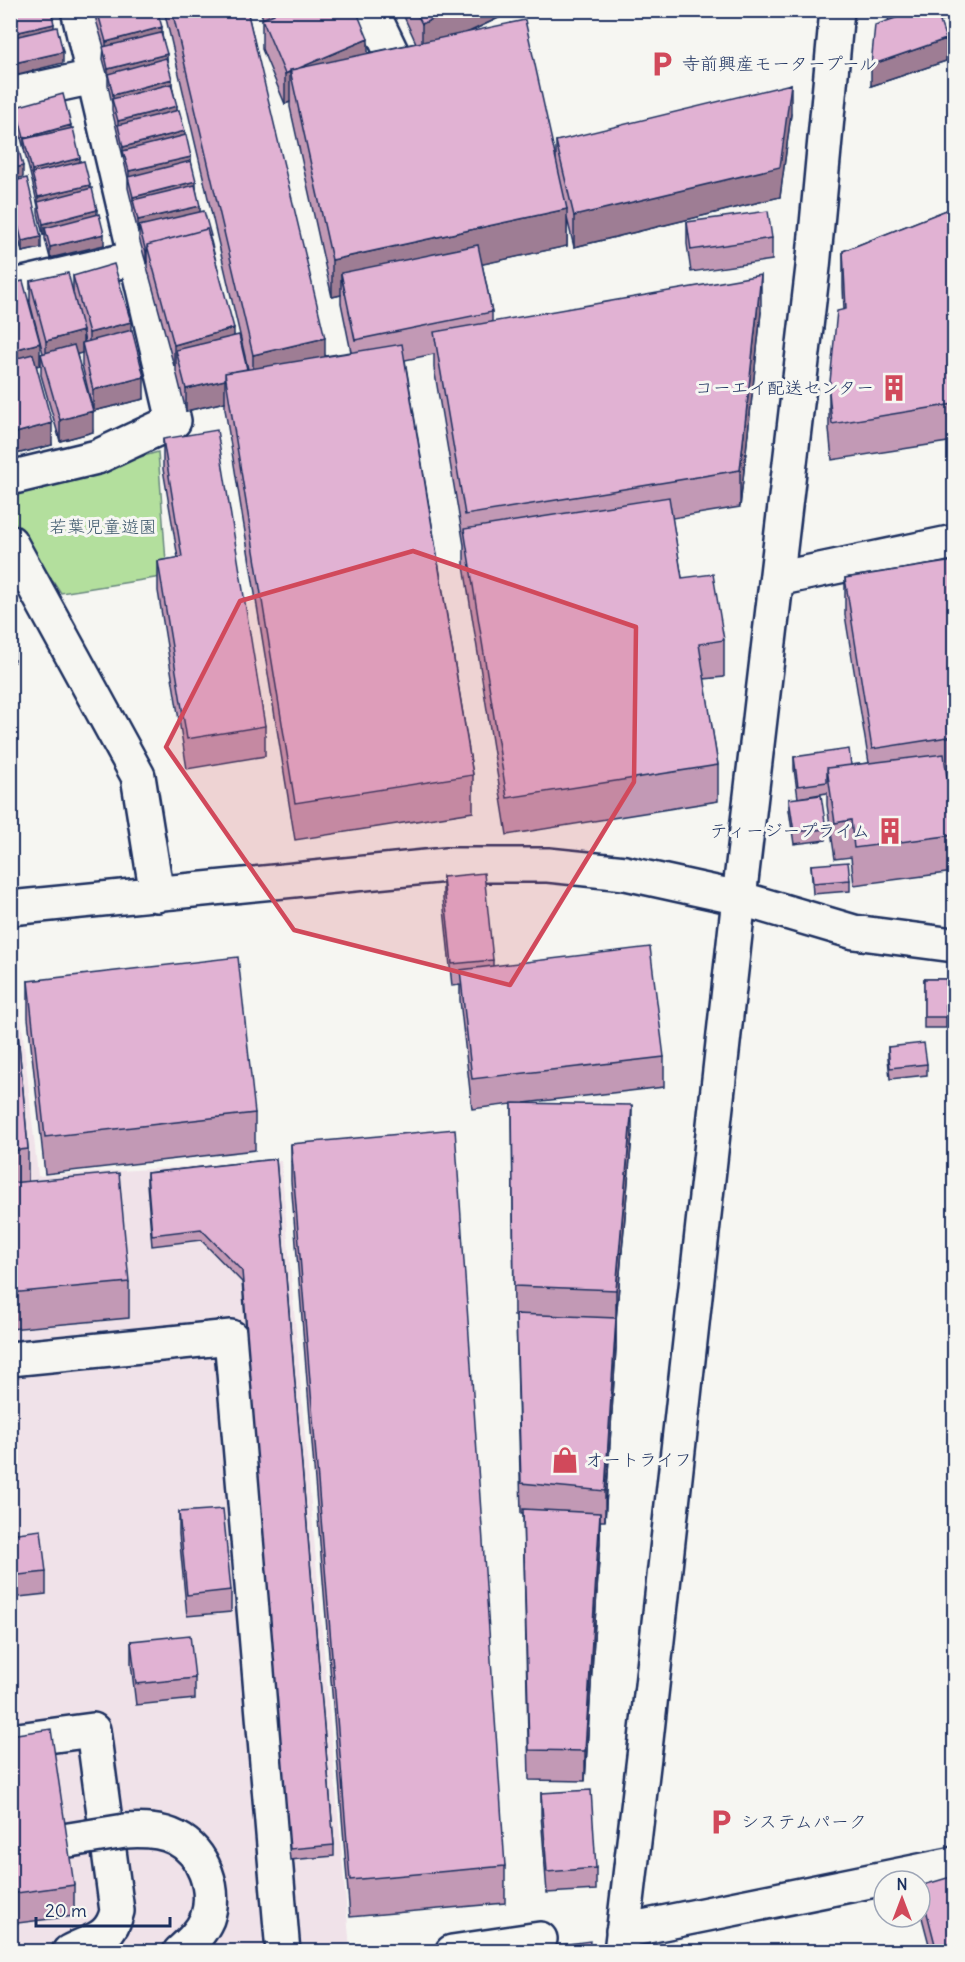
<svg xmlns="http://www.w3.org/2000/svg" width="965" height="1962" font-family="Delius,'Klee One',sans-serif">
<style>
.built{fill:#f0e2e9}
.green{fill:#b3df9d;stroke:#67877e;stroke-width:1.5}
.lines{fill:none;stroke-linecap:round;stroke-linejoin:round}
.minor-casing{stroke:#1b2f5e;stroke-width:38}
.minor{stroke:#f6f6f2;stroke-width:33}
.minor-bridge-casing{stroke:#1b2f5e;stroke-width:38;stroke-linecap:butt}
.minor-bridge{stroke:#f6f6f2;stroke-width:33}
.wall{fill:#c299b5;stroke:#1b2f5e;stroke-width:1.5;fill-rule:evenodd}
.shaded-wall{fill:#9e7d94;stroke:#1b2f5e;stroke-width:1.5}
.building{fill:#e1b2d3;stroke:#1b2f5e;stroke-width:1.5}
.marked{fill:#d1495b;fill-opacity:0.2;stroke:#d1495b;stroke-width:4.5;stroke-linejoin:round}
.labels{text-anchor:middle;stroke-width:6;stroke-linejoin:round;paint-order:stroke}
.poi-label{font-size:18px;fill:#1b2f5e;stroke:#f6f6f2;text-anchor:start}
.park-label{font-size:18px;fill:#415b6e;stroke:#f6f6f2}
</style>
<rect width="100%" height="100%" fill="#f6f6f2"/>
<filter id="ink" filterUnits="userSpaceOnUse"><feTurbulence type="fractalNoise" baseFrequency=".0167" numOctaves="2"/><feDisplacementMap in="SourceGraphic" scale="12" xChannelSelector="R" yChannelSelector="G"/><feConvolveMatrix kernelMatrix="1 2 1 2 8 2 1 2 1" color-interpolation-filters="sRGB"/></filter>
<g filter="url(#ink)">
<path class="built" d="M10 932H12L38 1176 281 1161 350 1949 304 1952H11Z"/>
<path class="green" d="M158 452 167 576 61 593 11 517 19 491Z"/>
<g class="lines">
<defs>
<path id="minor" d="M371 10 400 70
M10 95 93 77
M10 287 135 258
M10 478 97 457 174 421 78 10
M10 542 138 776 157 895
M777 579 954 542
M10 908 446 865H548L625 873 739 898 854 932 954 945
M10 1359 231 1337 283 1952
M10 1741 93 1730 117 1911C111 1939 92 1940 69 1952
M125 1831C142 1830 161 1830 176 1838 204 1852 217 1890 207 1919 201 1933 191 1942 180 1952
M623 1931 954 1864
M452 1952 540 1939
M621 1952 646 1740 739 898 813 267 837 10"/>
</defs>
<use href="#minor" class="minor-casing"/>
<use href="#minor" class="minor"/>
<defs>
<path id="minor-bridge" d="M63 1841 125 1831"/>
</defs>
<use href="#minor-bridge" class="minor-bridge-casing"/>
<use href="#minor-bridge" class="minor-bridge"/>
</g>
<path class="wall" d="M95 10H157L177 110 185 135 191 161 200 212 211 241 234 336 247 369H248L164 10H247L325 356 351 352 341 303V295L332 297 290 107V102L285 104 262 49V19H263L260 10H356L368 53 416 43 401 10H509V13L469 32 556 159V141L791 114 780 197 574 247 567 218V246L482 264 492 312V322L761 312 740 507 672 518 682 578 724 640V677L704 679 718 765V801L507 835 464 566V545L434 368V354L405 360 473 775V812L295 840 225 409V402L186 411 176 371V366H174L147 267V262L146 263 139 238V231L138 232 133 212V208L128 188V178L112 110V104L108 85V77L103 59 104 47 96 20V13H95Z
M885 10H954V46L949 31V18L940 21 946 61 871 86 889 21Z
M16 107 71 128 80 162 90 188 104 245 50 258 45 239V235H43L38 213V206L32 181 16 118Z
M10 182 41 248 22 252 10 204Z
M954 207V441L832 460 829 429V392L844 310 843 287V251Z
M687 222 772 238V260L691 272 687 244Z
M73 276 131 331 144 399 93 411 82 365V353L77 354 93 432 60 441 41 375V354L43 353 30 303V281L73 291ZM83 333 85 342 83 343Z
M10 284 40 365 36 366 52 445 12 455 10 448Z
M163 439 265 726V756L187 769 158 591V561L178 558 163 469Z
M954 561V773L947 774 954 835V872L854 885 851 857 835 859 827 805V793L798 798 794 769V757L851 765 869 763 845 615V578Z
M10 595 14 626V662L10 663Z
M954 776V806L952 788V777Z
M789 799 826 829V840L794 844 789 810Z
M811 865 850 880V891L813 894Z
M443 877 493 960V966L664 1057V1087L524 1103 632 1135 616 1320V1348L605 1521H600V1543L585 1781 529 1780 523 1513H521L516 1316H514L512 1104 472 1109 460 1000V985L452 986 443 899Z
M10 940 28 1149V1182L129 1282V1318L10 1329Z
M924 979H946V1028H924Z
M28 981 255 1113V1150L45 1174 28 1018Z
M888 1047 927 1064V1075L890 1079 888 1058Z
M291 1144 505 1866V1903L350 1917 291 1181Z
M276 1159 334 1845V1856L290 1860 242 1282 201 1240 152 1246 147 1184V1173Z
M179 1512 231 1590V1612L187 1616 179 1534Z
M10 1534 46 1572V1594L10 1598Z
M131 1641 195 1678V1699L136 1705 131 1663Z
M10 1735 74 1885V1916L10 1924Z
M541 1793 596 1868V1890L547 1893 541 1815Z
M920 1886 954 1952H931L920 1910Z"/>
<path class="shaded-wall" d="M451 10H509V13L422 54V24Z
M939 10H949V18L939 21Z
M54 24V35L10 46V34Z
M162 27V39L106 53V42Z
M368 39V69L291 71Z
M946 39V61L871 86V65Z
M63 52V63L10 76V64Z
M167 54V65L108 76V69Z
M290 72V102L285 104V74Z
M172 79V91L113 101V95Z
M791 84V114L780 197 574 247V216Z
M177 106V117L118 125V121Z
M71 125V137L24 139V149V138Z
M185 131V143L123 151V158V147Z
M191 157V168L129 183V171Z
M80 158V169L32 173V170Z
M23 166V177L10 181V169Z
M196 181V192L133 200V197Z
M90 185V197L38 204V197Z
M200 206V217L139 226V231L138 232V220Z
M567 209V246L345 294 341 273V295L332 297V260Z
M97 210V221L45 228V235H43V224Z
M104 234V245L50 258V247Z
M41 237V248L22 252V241Z
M17 242V253L10 255V243Z
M147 251V262L146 263V252Z
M761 275V312L740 507V470Z
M131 322V344L89 355V333Z
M234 328V350H176V366H174V345Z
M83 331V348L82 343V353L46 362V341Z
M325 338V375L253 392V355Z
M40 343V365L10 373V351Z
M144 377V399L93 411V390Z
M225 380V402L186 411V389Z
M93 411V432L60 441V420Z
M52 423V445L12 455V434Z
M632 1105V1135L616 1320V1348L605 1521V1491L616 1318V1290Z
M600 1513V1543L585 1781V1751Z"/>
<path class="building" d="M10 10H51L54 24 10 34Z
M97 10H157L162 27 106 42Z
M172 10H247L325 338 253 355Z
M272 10H356L368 39 297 69 290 70 291 71 285 74 262 19 274 14Z
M415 10H451L422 24Z
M889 10H918L892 19Z
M919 10H936L946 39 871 65 875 25Z
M950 10H954V24Z
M525 20 567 209 332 260 290 70Z
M57 27 63 52 10 64V38Z
M161 33 167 54 108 69 103 47Z
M166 58 172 79 113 95 108 74Z
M171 84 177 106 118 121 112 99Z
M791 84 780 167 574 216 556 141Z
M63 94 71 125 24 138 16 107Z
M179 110 185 131 123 147 118 125Z
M10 116 23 166 10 169Z
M73 128 80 158 32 170 24 139Z
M186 135 191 157 129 171 123 151Z
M84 161 90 185 38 197 32 173Z
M191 161 196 181 133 197 128 177Z
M27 178 41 237 22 241 10 193V182Z
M195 185 200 206 138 220 133 200Z
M92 188 97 210 43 224 38 202Z
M954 207V404L832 424 829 392 837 311 846 309 843 251Z
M204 211 211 236H209L207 229 147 245V251L146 252 139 226Z
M768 211 772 238 691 250 687 222Z
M10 212 17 242 10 243Z
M99 214 104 234 50 247 45 228Z
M207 229 234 328 174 345 147 245Z
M478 245 492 312 355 340 341 273Z
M114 264 131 322 89 333 73 276Z
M68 273 83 331 46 341 30 281Z
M761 275 740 470 465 515 434 332Z
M23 281 40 343 10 351V284Z
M132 330 144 377 93 390 82 343Z
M239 335 247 369 225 373V380L186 389 176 350Z
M402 344 473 775 295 803 225 373Z
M74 345 93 411 60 420 41 354Z
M33 354 52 423 12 434 10 426V360Z
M217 430 265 726 187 739 158 561 182 557 163 439Z
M669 497 682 578 713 574 724 640 699 644 718 765 507 798 464 529Z
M954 561V736L872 749 845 578Z
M10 595 14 626H10Z
M849 749 851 765 827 768V782L798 786 794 757Z
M944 754 954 835 854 848 851 820 835 823 827 768Z
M954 776V795L952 777Z
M821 795 826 829 794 832 789 799Z
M848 862 850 880 813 883 811 865Z
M484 873 493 960 452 964 443 877Z
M10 940 28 1149 10 1151Z
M650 947 664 1057 472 1079 460 970Z
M238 957 255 1113 45 1137 28 981Z
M924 979H946V1017H924Z
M924 1043 927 1064 890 1068 888 1047Z
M512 1103 632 1105 616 1290 514 1286Z
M455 1129 505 1866 350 1880 291 1144Z
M276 1159 334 1845 290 1849 242 1271 201 1229 152 1235 147 1173Z
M119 1173 129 1282 10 1293V1183Z
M516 1314 616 1318 605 1491 521 1483Z
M223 1509 231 1590 187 1595 179 1512Z
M523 1509 600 1513 585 1751 529 1750Z
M41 1530 46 1572 10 1576V1534Z
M190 1635 195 1678 136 1684 131 1641Z
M51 1729 74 1885 10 1894V1735Z
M591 1790 596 1868 547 1872 541 1793Z
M954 1876V1952H937L920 1886Z
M590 1941 589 1952H523V1950Z"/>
</g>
<path class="marked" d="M413 551 636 627 634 782 510 985 294 930 166 747 240 601Z"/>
<defs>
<symbol id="parking-bare" viewBox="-9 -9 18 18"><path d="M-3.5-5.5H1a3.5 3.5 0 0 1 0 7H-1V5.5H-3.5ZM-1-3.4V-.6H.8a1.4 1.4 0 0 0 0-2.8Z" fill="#d1495b" stroke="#f6f6f2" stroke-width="2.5" paint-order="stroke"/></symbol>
<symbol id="building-bare" viewBox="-9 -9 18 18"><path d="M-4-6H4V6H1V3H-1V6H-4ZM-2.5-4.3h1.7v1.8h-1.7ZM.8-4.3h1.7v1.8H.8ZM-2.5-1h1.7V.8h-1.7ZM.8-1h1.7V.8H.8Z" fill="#d1495b" stroke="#f6f6f2" stroke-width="2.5" paint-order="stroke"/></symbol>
<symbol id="shop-bare" viewBox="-9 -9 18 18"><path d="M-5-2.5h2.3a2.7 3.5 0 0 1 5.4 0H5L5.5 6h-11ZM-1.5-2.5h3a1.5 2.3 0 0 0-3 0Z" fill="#d1495b" stroke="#f6f6f2" stroke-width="2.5" paint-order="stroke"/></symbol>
</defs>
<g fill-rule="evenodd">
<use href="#parking-bare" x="643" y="45" width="38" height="38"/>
<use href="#building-bare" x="875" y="369" width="38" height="38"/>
<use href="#building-bare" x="871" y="812" width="38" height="38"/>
<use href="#shop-bare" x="546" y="1441" width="38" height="38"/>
<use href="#parking-bare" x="702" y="1803" width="38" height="38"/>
</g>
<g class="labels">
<g class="poi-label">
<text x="682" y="70">寺前興産モータープール</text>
<text x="874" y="394" text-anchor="end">コーエイ配送センター</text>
<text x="870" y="837" text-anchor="end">ティージープライム</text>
<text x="585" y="1466">オートライフ</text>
<text x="741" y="1828">システムパーク</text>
</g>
<g class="park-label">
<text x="103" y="533">若葉児童遊園</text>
</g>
</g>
<rect width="965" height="1962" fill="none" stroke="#f6f6f2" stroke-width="36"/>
<rect x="18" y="18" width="929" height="1926" fill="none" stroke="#1b2f5e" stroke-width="2" filter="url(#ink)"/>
<g transform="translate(902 1899)"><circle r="28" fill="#f6f6f2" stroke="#9ea6b7" stroke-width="1.5"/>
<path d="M0-4.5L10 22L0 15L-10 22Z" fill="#d1495b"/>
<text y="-9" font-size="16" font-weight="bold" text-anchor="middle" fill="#1b2f5e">N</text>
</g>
<path d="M36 1917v9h134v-9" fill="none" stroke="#1b2f5e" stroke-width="3"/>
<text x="45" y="1917" font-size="18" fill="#1b2f5e" stroke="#f6f6f2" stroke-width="4.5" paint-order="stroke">20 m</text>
</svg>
